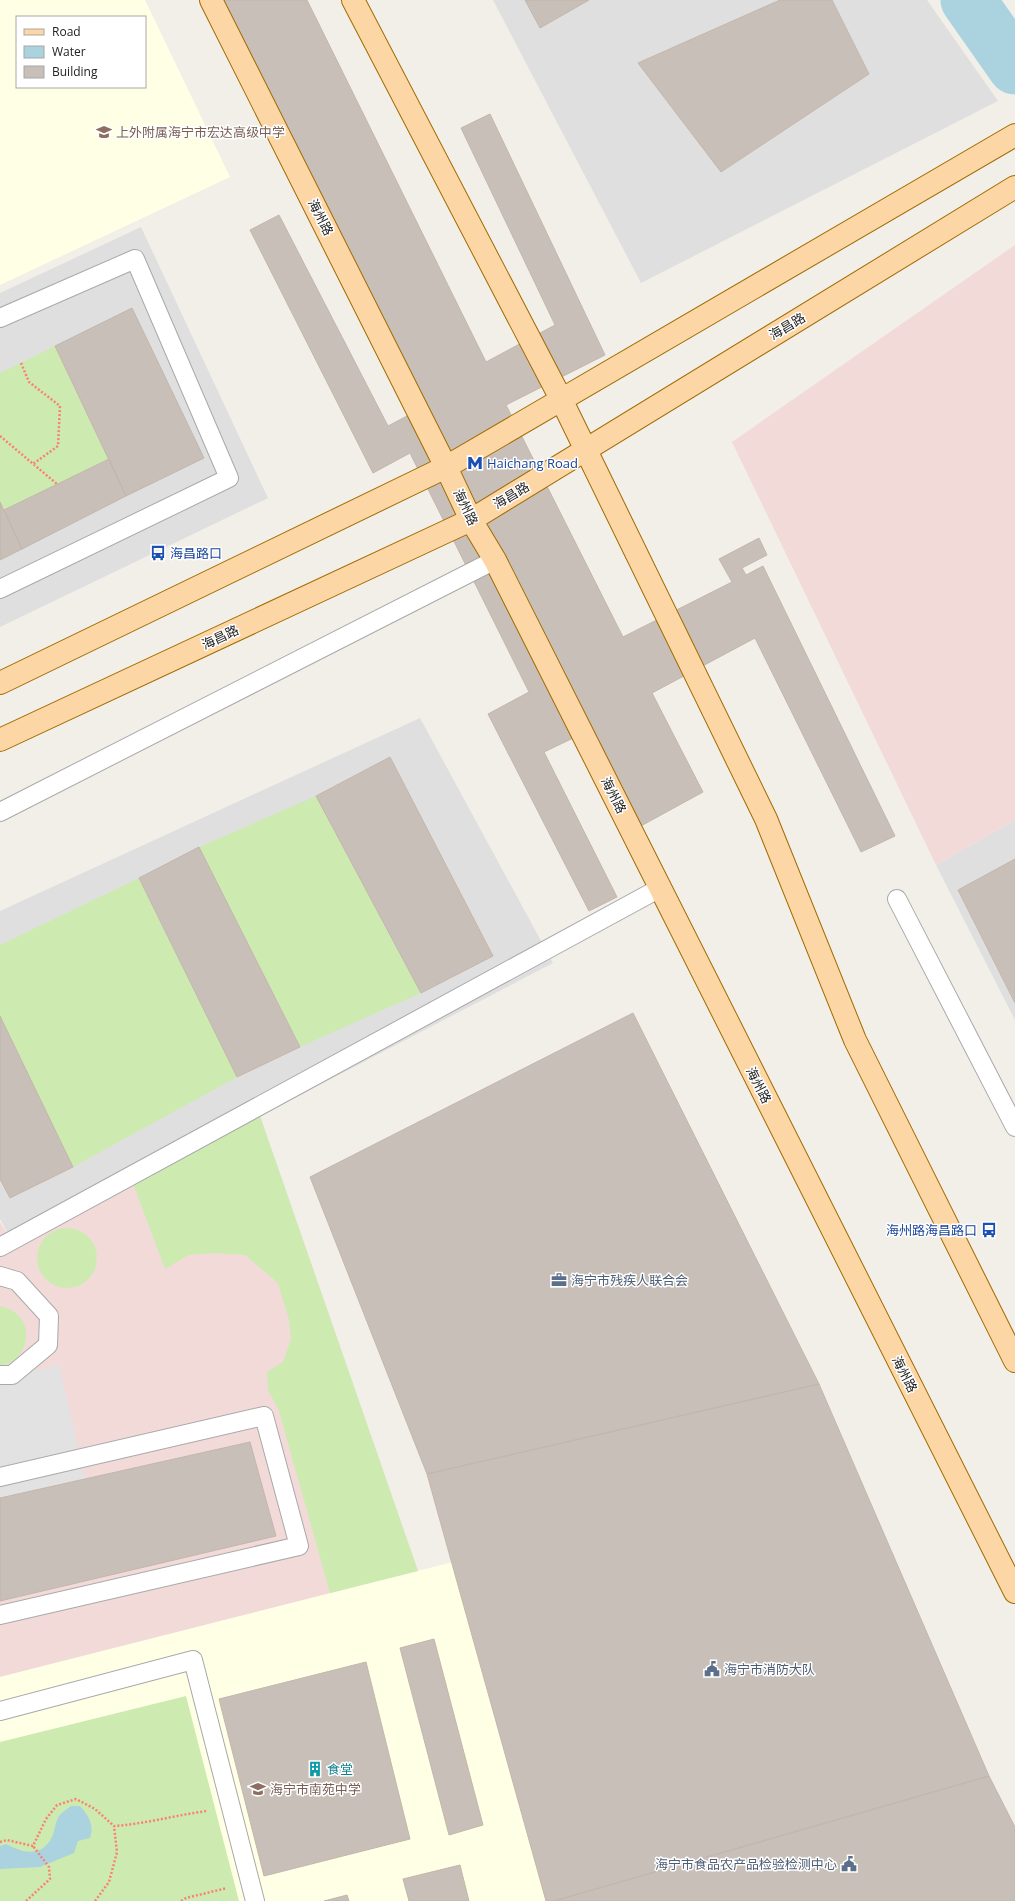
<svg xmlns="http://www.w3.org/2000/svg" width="1015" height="1901" font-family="'Open Sans','Noto Sans SC',sans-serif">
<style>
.residential{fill:#e0dfdf}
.commercial{fill:#f2dad9}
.education{fill:#ffffe5;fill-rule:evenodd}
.grass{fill:#cdebb0}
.parking{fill:#e2e2e2}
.water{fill:#aad3df}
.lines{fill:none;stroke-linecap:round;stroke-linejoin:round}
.river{stroke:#aad3df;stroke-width:55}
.building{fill:#c7bfb8;stroke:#c4b6ab}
.service-casing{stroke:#a9a9a9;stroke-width:20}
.primary-casing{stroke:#a06b00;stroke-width:24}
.path{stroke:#fa8072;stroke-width:2.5;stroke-dasharray:2 2;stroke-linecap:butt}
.service{stroke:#fff;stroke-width:18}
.primary{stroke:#fcd6a4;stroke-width:22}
.labels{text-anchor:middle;stroke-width:3;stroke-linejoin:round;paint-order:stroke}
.education-label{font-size:13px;fill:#785e54;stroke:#fff;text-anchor:start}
.street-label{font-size:13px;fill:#222;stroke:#fff}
.transit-label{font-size:13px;fill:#164399;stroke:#fff;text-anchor:start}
.service-label{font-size:13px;fill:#4e5e75;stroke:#fff;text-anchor:start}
.culture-label{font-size:13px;fill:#0d838f;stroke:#fff;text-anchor:start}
</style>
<rect width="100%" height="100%" fill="#f2efe9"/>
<path class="residential" d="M493 0H927L998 101 641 283Z
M141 227 268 498 0 627V293Z
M420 718 553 963 260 1116 12 1241 0 1219V911Z
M1015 820V1020L936 865Z"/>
<path class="commercial" d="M1015 245V820L936 865 732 442Z
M260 1116 418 1571 0 1677V1222L12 1241Z"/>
<path class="education" d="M0 0H145L230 177 0 285ZM17 17H145V87H17Z
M453 1562 546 1901H0V1677Z"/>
<path class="grass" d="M55 346 109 459 4 510 0 502V373Z
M316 796 421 993 300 1047 199 847Z
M139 878 237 1077 73 1167 0 1016V945Z
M260 1116 418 1571 330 1593 279 1411 268 1390 267 1372 283 1362 291 1339 289 1320 278 1283 245 1255 213 1253 189 1255 165 1269 132 1181Z
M37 1258a30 30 0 1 1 60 0a30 30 0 1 1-60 0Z
M0 1306C7 1308 14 1310 19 1316 35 1333 23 1363 0 1366Z
M186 1696 239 1901H0V1742Z"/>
<path class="parking" d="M59 1365 85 1479 0 1498V1378Z"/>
<path class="water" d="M71 1806H80C88 1815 95 1825 90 1838L78 1841 74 1853 40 1867 0 1869V1846L6 1844C23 1853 41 1858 52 1837 55 1831 55 1822 59 1816 62 1812 67 1809 71 1806Z"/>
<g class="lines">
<path class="river" d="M968 0 1015 67"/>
</g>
<path class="building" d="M219 0H307L486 362 555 325 461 128 490 114 605 355 506 405 623 637 732 582 719 559 759 538 767 555 742 568 746 575 763 566 895 836 861 852 755 638 652 693 703 792 639 827 588 731 544 752 617 897 589 911 488 714 529 692 410 453 373 473 250 230 279 215 388 426 424 407Z
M525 0H589L540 28Z
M780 0H832L869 74 721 172 638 63Z
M132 308 204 458 126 496 55 346Z
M109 459 126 496 22 549 4 510Z
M0 502 22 549 0 560Z
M390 757 493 956 421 993 316 796Z
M199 847 300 1047 237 1077 139 878Z
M1015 859V1003L958 890Z
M633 1013 819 1384 427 1474 310 1177Z
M0 1016 73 1167 10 1198 0 1179Z
M819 1384 989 1776 554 1901H546L427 1474Z
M250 1442 276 1536 0 1601V1498Z
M434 1639 483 1825 449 1835 400 1648Z
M366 1662 410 1839 264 1876 219 1699Z
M989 1776 1015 1827V1901H554Z
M460 1865 469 1901H409L403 1879Z
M347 1895 349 1901H324Z"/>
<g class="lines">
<defs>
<path id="service" d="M0 318 135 259 229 478 0 589
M0 812 495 560
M897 899 1015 1127
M0 1247 660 888
M0 1276 17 1281 49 1316 48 1345 12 1375H0
M0 1477 264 1416 299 1546 0 1615
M0 1711 193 1660 255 1901"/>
<path id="primary" d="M211 0 446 467 471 520 495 560 1015 1592
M353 0 561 399 766 819 855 1040 1015 1361
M0 683 446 467 1015 135
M0 740 471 520 1015 187"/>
</defs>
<use href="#service" class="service-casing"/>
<use href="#primary" class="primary-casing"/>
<path class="path" d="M21 363 29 382 60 406 58 446 33 464
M0 436 57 484
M0 1842 7 1840 33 1846 46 1819 57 1805 76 1799 95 1809 114 1826C145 1824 176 1815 207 1811
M26 1901 50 1879 49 1867 33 1846
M95 1901 109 1882 117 1852 114 1826
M181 1901 186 1898 227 1888"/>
<use href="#service" class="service"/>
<use href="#primary" class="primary"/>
</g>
<defs>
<symbol id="school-bare" viewBox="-9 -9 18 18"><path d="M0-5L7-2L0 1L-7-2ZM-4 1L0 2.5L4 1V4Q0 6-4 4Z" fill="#8d6e63" stroke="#fff" stroke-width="2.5" paint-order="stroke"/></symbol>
<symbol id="metro-bare" viewBox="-9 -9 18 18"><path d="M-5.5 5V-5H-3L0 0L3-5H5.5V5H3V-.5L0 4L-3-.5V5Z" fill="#1a4fb4" stroke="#fff" stroke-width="2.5" paint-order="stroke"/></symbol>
<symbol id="bus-bare" viewBox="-9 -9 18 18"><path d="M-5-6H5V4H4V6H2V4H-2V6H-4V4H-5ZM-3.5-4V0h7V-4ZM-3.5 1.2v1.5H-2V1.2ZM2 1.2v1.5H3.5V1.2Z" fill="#1a4fb4" stroke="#fff" stroke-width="2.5" paint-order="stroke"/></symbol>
<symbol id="office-bare" viewBox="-9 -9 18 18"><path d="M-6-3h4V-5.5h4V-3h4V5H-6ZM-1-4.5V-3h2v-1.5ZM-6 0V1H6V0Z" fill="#5c6f8a" stroke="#fff" stroke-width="2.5" paint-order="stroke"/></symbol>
<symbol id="civic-bare" viewBox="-9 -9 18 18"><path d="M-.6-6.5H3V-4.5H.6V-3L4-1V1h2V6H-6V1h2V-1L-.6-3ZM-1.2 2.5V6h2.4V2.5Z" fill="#5c6f8a" stroke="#fff" stroke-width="2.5" paint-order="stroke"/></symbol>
<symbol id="building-bare" viewBox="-9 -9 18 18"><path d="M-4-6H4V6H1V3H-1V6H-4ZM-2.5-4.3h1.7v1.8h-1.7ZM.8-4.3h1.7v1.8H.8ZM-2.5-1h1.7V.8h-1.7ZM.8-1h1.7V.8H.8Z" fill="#0f9aa8" stroke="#fff" stroke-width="2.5" paint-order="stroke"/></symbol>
</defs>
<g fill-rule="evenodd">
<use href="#school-bare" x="93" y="121" width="22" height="22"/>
<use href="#metro-bare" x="464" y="452" width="22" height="22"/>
<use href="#bus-bare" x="147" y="542" width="22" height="22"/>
<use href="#bus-bare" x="978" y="1219" width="22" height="22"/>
<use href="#office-bare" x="548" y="1269" width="22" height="22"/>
<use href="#civic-bare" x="701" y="1658" width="22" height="22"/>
<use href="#building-bare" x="304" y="1758" width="22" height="22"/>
<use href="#school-bare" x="247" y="1778" width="22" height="22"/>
<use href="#civic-bare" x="838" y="1853" width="22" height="22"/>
</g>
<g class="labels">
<g class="education-label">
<text x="116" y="137">上外附属海宁市宏达高级中学</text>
<text x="270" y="1794">海宁市南苑中学</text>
</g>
<g class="street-label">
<text transform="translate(321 217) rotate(63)" y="5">海州路</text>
<text transform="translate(787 326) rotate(-31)" y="5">海昌路</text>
<text transform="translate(511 495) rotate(-31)" y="5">海昌路</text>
<text transform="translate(466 507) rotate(64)" y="5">海州路</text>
<text transform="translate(220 637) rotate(-25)" y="5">海昌路</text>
<text transform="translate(614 795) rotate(63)" y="5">海州路</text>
<text transform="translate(759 1085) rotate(63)" y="5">海州路</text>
<text transform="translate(905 1374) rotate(63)" y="5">海州路</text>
</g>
<g class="transit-label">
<text x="487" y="468">Haichang Road</text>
<text x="170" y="558">海昌路口</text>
<text x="977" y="1235" text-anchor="end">海州路海昌路口</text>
</g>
<g class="service-label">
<text x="571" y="1285">海宁市残疾人联合会</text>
<text x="724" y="1674">海宁市消防大队</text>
<text x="837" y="1869" text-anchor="end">海宁市食品农产品检验检测中心</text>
</g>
<g class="culture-label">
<text x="327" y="1774">食堂</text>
</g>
</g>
<rect x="16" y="16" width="130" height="72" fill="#ffffff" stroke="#a7a7a7"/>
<rect x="24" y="29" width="20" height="6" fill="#fcd6a4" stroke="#a7a7a7"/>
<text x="52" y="36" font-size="12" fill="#222222">Road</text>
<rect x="24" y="46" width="20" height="12" fill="#aad3df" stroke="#a7a7a7"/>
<text x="52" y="56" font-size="12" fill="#222222">Water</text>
<rect x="24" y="66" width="20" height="12" fill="#c7bfb8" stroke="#a7a7a7"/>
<text x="52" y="76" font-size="12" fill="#222222">Building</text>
</svg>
